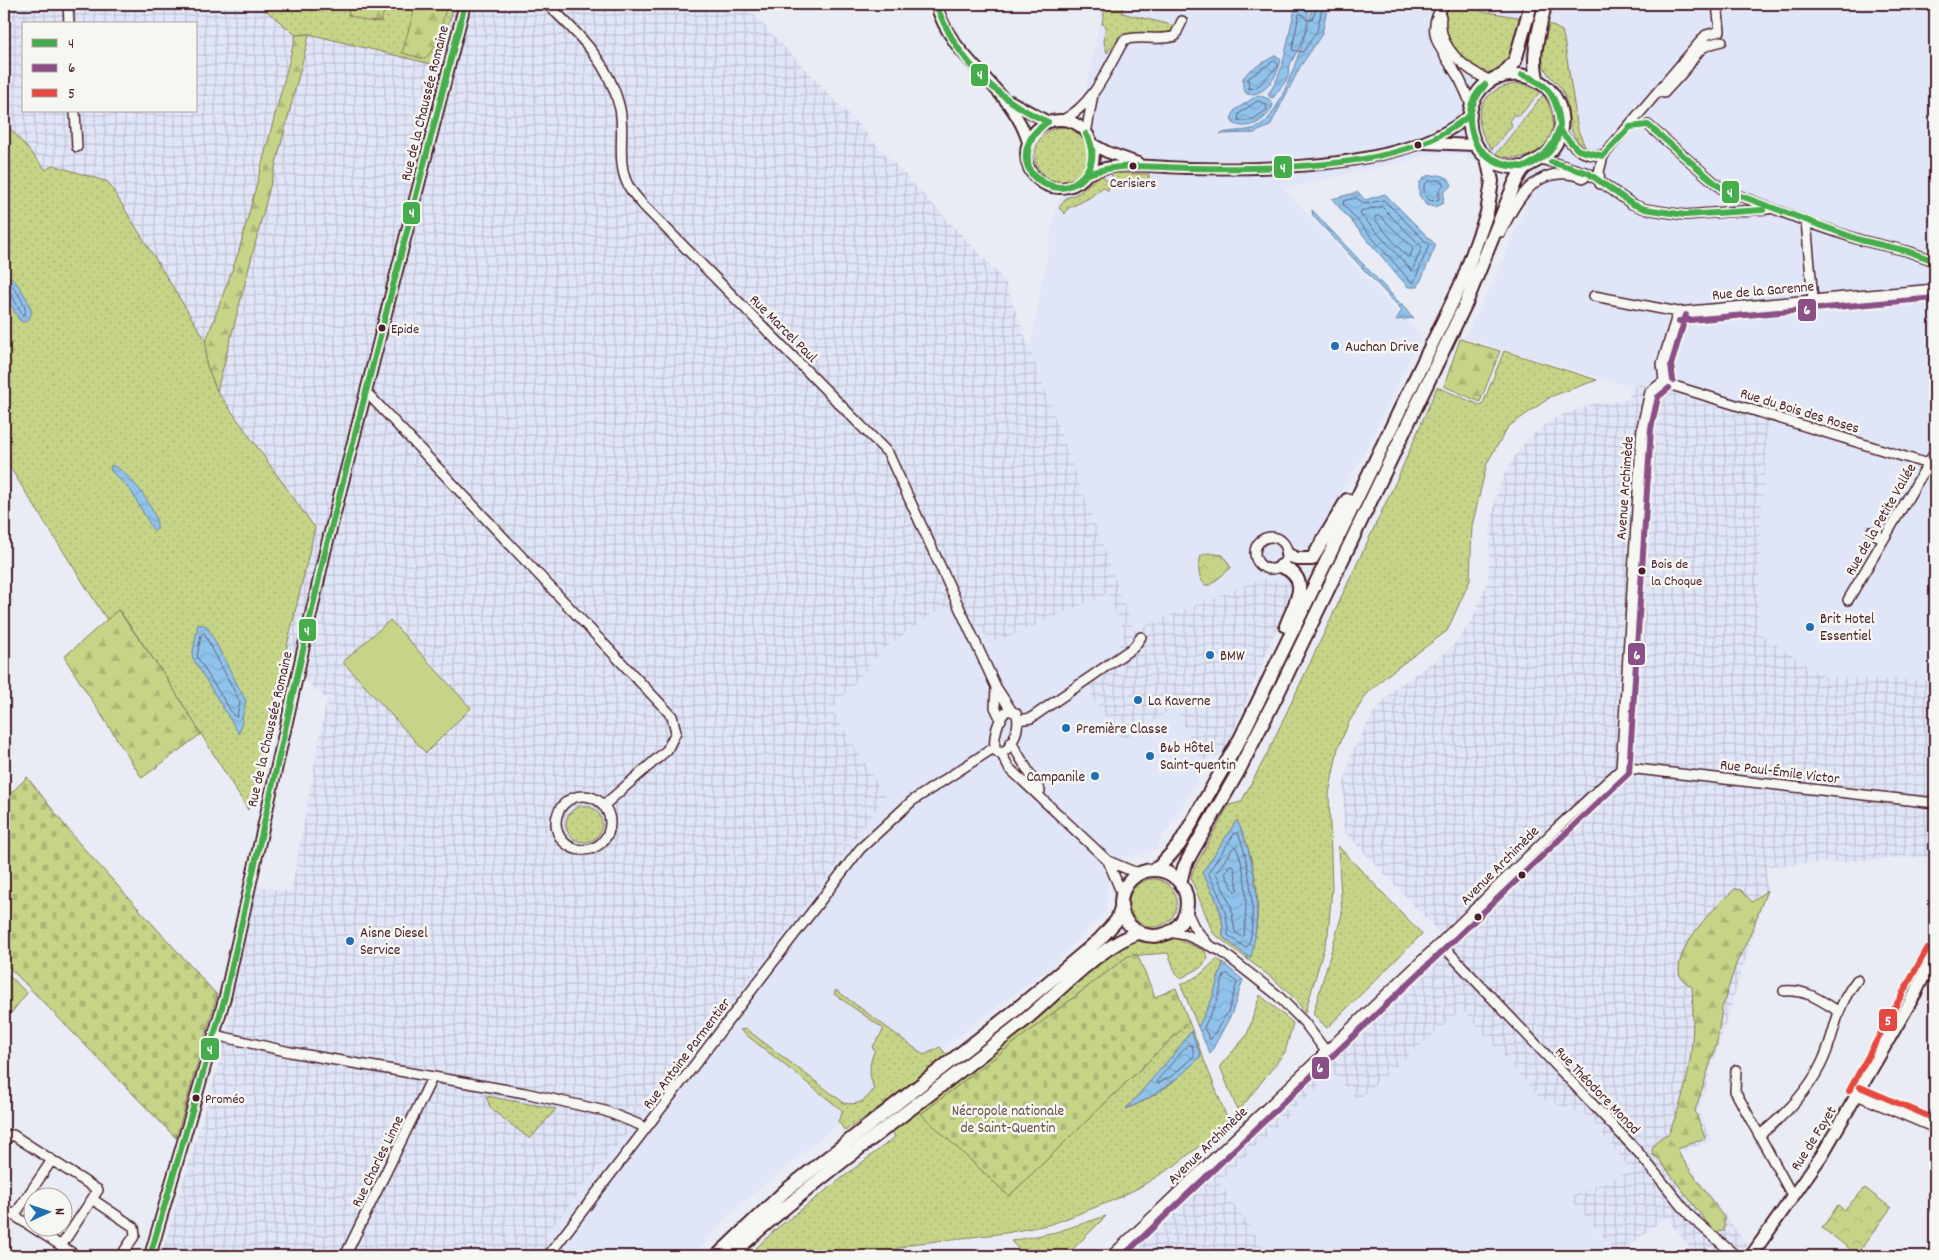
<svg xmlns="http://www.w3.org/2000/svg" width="1939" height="1260" font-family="Dekko,sans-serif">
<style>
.built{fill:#e0e5f7}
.industrial{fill:url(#industrial-grid);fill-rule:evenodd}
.grass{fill:url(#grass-dots);stroke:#887a5a;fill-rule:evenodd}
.forest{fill:url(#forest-firs);stroke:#887a5a}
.cemetery{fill:url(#cemetery-stones);stroke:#887a5a}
.park{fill:url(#park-crowns);stroke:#887a5a}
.garden{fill:#c6d488;stroke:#887a5a}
.water{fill:url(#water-waves);stroke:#73819f}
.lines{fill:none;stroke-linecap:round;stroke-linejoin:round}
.shore{stroke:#666178;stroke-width:1}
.minor-casing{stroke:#4a1f2b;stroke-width:12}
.tertiary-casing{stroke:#4a1f2b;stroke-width:14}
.secondary-casing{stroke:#4a1f2b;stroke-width:15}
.primary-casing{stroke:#4a1f2b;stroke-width:16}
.minor{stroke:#f6f6f2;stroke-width:9}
.tertiary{stroke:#f6f6f2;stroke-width:10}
.secondary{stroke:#f6f6f2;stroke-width:11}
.primary{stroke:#f6f6f2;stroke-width:12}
.bus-1-casing{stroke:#f6f6f2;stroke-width:10}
.bus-2-casing{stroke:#f6f6f2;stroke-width:10}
.bus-3-casing{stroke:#f6f6f2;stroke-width:10}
.bus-1{stroke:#45ad4c;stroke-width:6}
.bus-2{stroke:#8a4f87;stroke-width:6}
.bus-3{stroke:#e44a41;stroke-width:6}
.bus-dot{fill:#4a1f2b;stroke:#f6f6f2;stroke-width:2}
.poi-dot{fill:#1f6fb2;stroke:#f6f6f2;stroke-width:2}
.labels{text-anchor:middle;stroke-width:5;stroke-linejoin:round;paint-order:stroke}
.bus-label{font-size:14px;fill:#4a1f2b;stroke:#f6f6f2;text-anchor:start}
.street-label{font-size:15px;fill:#4a1f2b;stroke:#f6f6f2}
.poi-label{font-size:15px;fill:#4a1f2b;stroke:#f6f6f2;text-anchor:start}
.park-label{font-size:15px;fill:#694c42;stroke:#f6f6f2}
.line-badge{stroke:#f6f6f2;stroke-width:2}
.badge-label{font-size:14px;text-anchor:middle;font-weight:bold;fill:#fff}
</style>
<defs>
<pattern id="industrial-grid" width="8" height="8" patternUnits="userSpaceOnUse" patternTransform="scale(1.25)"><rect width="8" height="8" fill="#e0e5f7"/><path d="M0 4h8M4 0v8" fill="none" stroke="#c2c4d4"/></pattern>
<pattern id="grass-dots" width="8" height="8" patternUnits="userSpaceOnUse" patternTransform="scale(1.25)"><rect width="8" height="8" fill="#c6d488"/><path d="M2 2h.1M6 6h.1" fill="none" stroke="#acb676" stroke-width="1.8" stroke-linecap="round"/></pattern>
<pattern id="forest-firs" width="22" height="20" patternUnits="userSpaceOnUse" patternTransform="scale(1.25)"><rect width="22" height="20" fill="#c6d488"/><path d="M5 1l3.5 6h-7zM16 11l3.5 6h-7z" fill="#acb676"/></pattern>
<pattern id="cemetery-stones" width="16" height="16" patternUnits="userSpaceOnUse" patternTransform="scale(1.25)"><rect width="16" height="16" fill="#c6d488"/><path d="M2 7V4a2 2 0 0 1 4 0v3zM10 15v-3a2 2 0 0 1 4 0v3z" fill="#acb676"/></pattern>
<pattern id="park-crowns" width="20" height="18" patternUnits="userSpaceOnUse" patternTransform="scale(1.25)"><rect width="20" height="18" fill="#c6d488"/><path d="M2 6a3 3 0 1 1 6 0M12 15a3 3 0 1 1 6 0" fill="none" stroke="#acb676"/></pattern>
<pattern id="water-waves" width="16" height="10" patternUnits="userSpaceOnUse" patternTransform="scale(1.25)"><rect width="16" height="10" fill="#8fc3ec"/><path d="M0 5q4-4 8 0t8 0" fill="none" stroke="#7da7cb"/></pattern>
</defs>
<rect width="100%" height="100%" fill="#e9ecf5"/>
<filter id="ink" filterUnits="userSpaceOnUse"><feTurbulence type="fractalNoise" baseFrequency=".02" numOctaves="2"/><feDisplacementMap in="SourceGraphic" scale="10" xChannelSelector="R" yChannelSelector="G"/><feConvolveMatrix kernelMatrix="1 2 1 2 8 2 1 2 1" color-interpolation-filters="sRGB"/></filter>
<g filter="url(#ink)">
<path class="built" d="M1103 4H1536L1551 11 1566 8 1570 4H1935V681L1827 677 1819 674 1757 631 1762 503 1769 422 1641 384 1632 387 1465 338 1501 266 1525 208 1529 187 1462 155 1440 153 1284 189 1421 336 1362 458 1322 525 1295 585 1263 578 1134 630 1030 350 1057 202 1098 158 1079 121Z
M1107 594 1124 632 1115 653 1079 677 1175 707 1202 762 1193 788 1154 850 1142 855 1122 856 1105 870 1108 878 1106 911 1052 966 821 1138 732 1211 692 1256H558L545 1236 851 845 832 710 883 649 944 606 996 642Z
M1462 1009 1540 1098 1590 1117 1632 1172 1591 1224 1620 1256H1271L1217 1182 1332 1073 1359 1100Z"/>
<path class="industrial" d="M4 4H413L435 64 455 4H744L1004 280 1134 630 1263 578 1295 585 1225 752 1202 762 1175 707 1122 740 1079 677 1115 653 1124 632 1107 594 996 642 944 606 883 649 832 710 885 796 851 845 725 1011 545 1236 558 1256H161L222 1052 257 886 291 892 327 699 282 660 315 528 217 391 307 44 295 36 239 251 206 341 108 182 46 170 4 121ZM24 24H196V111H24Z
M1640 384 1769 422 1762 503 1757 631 1819 674 1827 677 1935 681V856L1766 866 1767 890 1698 1112 1712 1140 1679 1153 1747 1245 1738 1256H1697L1666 1217 1618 1254 1569 1197 1631 1171 1590 1117 1540 1098 1462 1009 1358 1100 1332 1073 1218 1182 1271 1256H1106L1441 934 1343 830 1344 784 1352 753 1372 715 1394 689 1444 654 1457 641 1472 621 1488 579 1491 523 1497 492 1506 471 1520 448 1538 430 1557 417 1592 404 1628 400 1632 387Z"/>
<path class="grass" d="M258 4H455L435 65 309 34 296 35Z
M1106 4H1124L1122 13 1176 26 1169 35C1136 38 1131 21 1107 53L1104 42 1106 26 1102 24Z
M1452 6 1523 18 1513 49 1504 64 1491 72H1480L1464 62 1445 35V13Z
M1549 24 1562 31 1564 39 1578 130 1586 149C1562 131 1574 114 1562 90 1556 80 1545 75 1543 62 1541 51 1547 35 1549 24Z
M1515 84H1525L1540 92 1520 115H1513L1510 120 1512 126 1492 149C1469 122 1478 89 1515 84Z
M1543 95C1570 132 1537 170 1496 154Z
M4 121 46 170 53 165 108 182 206 341V363L217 391 315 528 248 810 164 674 119 610 107 620 4 458Z
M1035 155a28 28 0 1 1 56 0a28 28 0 1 1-56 0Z
M1111 173 1149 174V185L1113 183Z
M1100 174 1110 183 1108 191 1103 187 1089 198 1067 209 1065 214 1059 208 1066 198 1079 193Z
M1504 351 1597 380 1552 396 1508 427 1487 463 1472 526 1470 580 1447 631 1386 676 1367 694 1349 722 1338 748 1329 794 1332 888 1328 934 1305 1013 1297 1001 1276 981 1213 933 1191 878 1192 872 1229 805 1241 802 1266 756 1399 475 1437 387 1482 406ZM1237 820C1257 862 1265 914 1249 958L1223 937C1224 913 1214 893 1202 873Z
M566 824a18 18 0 1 1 36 0a18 18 0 1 1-36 0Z
M1338 846 1422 934 1327 1028 1313 1014 1342 914Z
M1129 903a24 24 0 1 1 48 0a24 24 0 1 1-48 0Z
M1175 938 1205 951 1208 959 1200 968 1181 978 1177 976 1168 953 1128 956 921 1114 1009 1196 1189 1022 1229 1123 1174 1166 1140 1187 1114 1200 1052 1224 1006 1233 911 1244 877 1256H748L776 1229 895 1137 892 1130 1016 1034 1113 952 1137 941 1156 943ZM1191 1031 1201 1056C1181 1077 1154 1099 1126 1109L1179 1048Z
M1217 959 1223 963 1212 999 1198 1027 1181 985 1201 974Z
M836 990 924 1055 940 1047 947 1055 872 1113 845 1131 838 1121 843 1111 740 1030 746 1029 844 1103C859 1106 865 1101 874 1089 869 1074 868 1065 875 1050L872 1048 884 1029 834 994Z
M1260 995 1293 1023 1285 1052 1238 1112 1220 1066 1247 1035Z
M486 1096 556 1109 530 1139 491 1109Z
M1106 1216 1066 1256H1025L1011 1241 1056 1232Z"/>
<path class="forest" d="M350 4H376L385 8 381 22 366 21 348 15Z
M416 4H447L437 45 425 59 402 53Z
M309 34 307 44 217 391 206 363V341L239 251 296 35Z
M1460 339 1500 351 1480 402 1444 386Z
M118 610 164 674 201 734 142 778 64 657Z
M1735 889 1741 890 1752 902 1767 890 1750 935 1736 964 1722 1008 1717 1042 1695 1111 1705 1138 1678 1149 1681 1157 1724 1218V1231L1714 1232 1658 1158 1653 1155 1652 1148 1659 1139 1669 1133C1691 1081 1695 1043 1692 987 1686 983 1679 978 1679 970 1678 944 1716 905 1735 889Z"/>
<path class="cemetery" d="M27 777 78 842 217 995 176 1138 4 962V800Z
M1137 954 1155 997 1176 988 1189 1022 1009 1196 921 1114 1128 956Z"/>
<path class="park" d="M1207 553 1223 555 1231 568 1210 585H1205C1197 575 1198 567 1201 556Z
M1865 1188 1891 1208 1857 1254 1822 1228 1838 1205 1844 1210Z"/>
<path class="garden" d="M390 620 471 708 426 753 343 662Z
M4 971 27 993 4 1022Z"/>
<path class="water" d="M1297 4H1309L1306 31 1300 46 1289 66 1288 78 1273 98 1270 97 1268 94C1288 69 1286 33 1297 4Z
M1313 4H1328L1322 34 1300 67 1270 126 1254 133 1220 134C1233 129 1250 133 1262 125 1284 109 1307 31 1313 4Z
M1276 55 1281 60C1278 75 1265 97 1247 94L1243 89V78L1249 71Z
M1258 95 1269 99 1273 105C1268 120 1248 132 1233 123L1231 119 1235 110Z
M1440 175 1448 178 1452 185 1444 192 1443 203 1435 207 1426 205 1419 195V183L1426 176Z
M1358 192 1365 200 1385 194 1436 245 1418 287H1408L1332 199Z
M1312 210 1414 318 1396 320 1402 310 1313 216Z
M4 273C14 275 28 299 31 309 32 313 30 317 28 321L25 322 19 320 4 291Z
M111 465C129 470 160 512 157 530H153L131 491 110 470Z
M198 624 207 626 246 701 239 734 192 657Z
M1237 820C1257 863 1262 910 1251 957L1249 958 1223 937C1224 913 1214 893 1202 873Z
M1223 963 1243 980 1232 1013 1210 1054 1198 1027 1212 999Z
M1191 1031 1201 1056C1180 1078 1155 1097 1126 1109L1179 1048Z"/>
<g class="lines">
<path class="shore" d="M1318 4 1312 20H1307L1302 14H1299L1292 50 1303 52 1317 31 1323 4
M1274 61 1278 64V67C1267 73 1263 88 1249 89L1248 79Z
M1258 101 1266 104 1267 110C1256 116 1251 124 1238 120L1239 114Z
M1439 180 1444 184 1439 190V199L1434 201 1429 200 1424 193V185L1429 181Z
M1356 198 1365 204 1384 200 1429 245 1414 282 1410 281 1343 204 1344 201Z
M1382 207 1422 247 1412 271 1360 214 1361 211Z
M1376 216H1380L1413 248 1410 257H1407L1375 220Z
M4 278C12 284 28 304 25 315L22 314 10 292 4 290
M204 633 240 702 237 717 234 716 197 657 201 635Z
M1238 833C1248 852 1260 933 1246 948L1228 935C1228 911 1219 894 1208 873L1234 834Z
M1236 847C1248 873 1247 907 1244 935L1242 937 1235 932 1231 906 1216 873 1233 848Z
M1230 865 1234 866 1238 889 1235 892 1225 874Z
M1228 974 1237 983 1228 1012 1210 1040 1204 1027 1217 1001 1224 975Z
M1188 1045H1192L1194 1056 1173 1075 1158 1084 1157 1081Z"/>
<defs>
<path id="minor" d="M68 4 69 24
M547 4C579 34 610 64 620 109 625 133 616 163 628 185 632 193 639 200 644 206L888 453 996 687 1011 710
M1445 4C1420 32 1446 55 1460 80 1464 88 1468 97 1471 105
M1441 17C1437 48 1466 70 1491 81
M1664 93C1672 84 1681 75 1688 66 1700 48 1701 46 1722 41
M75 111 77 147
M1063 120C1094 104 1107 69 1124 40 1140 34 1158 42 1175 36L1182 21
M1648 125 1722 189 1813 224 1860 240 1907 251 1935 261
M1560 131C1575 149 1580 155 1603 156L1706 35 1720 31 1717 4
M1086 134 1093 94
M1541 159 1588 173 1632 204 1645 209 1685 215 1768 209
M1600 184 1599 172 1603 156
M1806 221 1813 300
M1501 232C1518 197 1538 161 1584 178
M1594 296 1678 312 1935 289
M1664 381 1671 385 1928 464
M1664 381 1662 364 1678 312
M366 394 370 396 672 716 676 732 667 750 603 806
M1871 532 1884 539
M1255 553a16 16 0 1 1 32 0a16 16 0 1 1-32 0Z
M1848 600 1935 452
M996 687 995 707 1001 720
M1008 710 1016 713C1022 724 1012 752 999 753L996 751C992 740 998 716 1008 710Z
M1018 720 1031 718 1134 647 1141 637
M1011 742 1040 791
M1001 753 1009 768 1108 861 1132 871 1141 873
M1621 769 1628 768 1935 803
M556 823a27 27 0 1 1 54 0a27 27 0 1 1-54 0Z
M1108 861 1122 894
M1186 910 1194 927 1207 943
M1169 932 1186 935 1221 951 1276 994 1304 1022 1325 1050
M1440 943 1638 1152 1691 1217 1736 1256
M1784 991C1806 989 1820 1000 1838 1011
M215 1035 290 1052 525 1093 605 1111 640 1125 645 1129
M1736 1070 1735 1091 1793 1197
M1857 1095 1935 1128
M1760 1135C1786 1114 1811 1089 1824 1058 1837 1027 1835 1008 1857 980
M4 1142 10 1135H13L98 1190 61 1246
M92 1199 134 1227 135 1235 121 1256
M4 1209 77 1256
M14 1216 52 1160
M345 1256 432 1078
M548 1256 860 849 912 801 995 747
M1111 1256 1440 943 1557 828 1621 769 1642 427 1650 392 1664 381"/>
<path id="tertiary" d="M936 4C951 61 1012 87 1028 142
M1010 101 1048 122
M1026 154a34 34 0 1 1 68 0a34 34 0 1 1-68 0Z
M1425 143 1475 145
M1092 144 1107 152 1138 163
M1088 174C1118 160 1153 167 1185 168 1263 170 1408 169 1469 116
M150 1256 225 997 325 552 465 4"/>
<path id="secondary" d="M1751 1256 1822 1155 1915 994 1935 953"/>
<path id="primary" d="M1501 77 1515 61 1531 4
M1538 81C1530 57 1540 28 1545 4
M1287 554 1297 559H1312L1347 500
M1281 566C1313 579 1295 602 1286 626
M1152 870 1159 867 1179 845 1240 739 1463 280 1487 213 1492 181 1487 158
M1121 903a33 33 0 1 1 66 0a33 33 0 1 1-66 0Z
M1180 883 1184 867 1192 852 1238 772 1280 689 1466 303 1514 185C1517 179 1521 169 1527 166 1539 159 1549 156 1556 143 1564 128 1563 110 1554 96 1546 84 1533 76 1519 75 1454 69 1450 173 1525 167
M717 1256 785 1191 1012 1013 1100 939 1117 920 1121 908
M730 1256C821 1172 923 1102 1020 1024 1055 996 1098 947 1139 932"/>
</defs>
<use href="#minor" class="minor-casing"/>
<use href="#tertiary" class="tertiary-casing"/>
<use href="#secondary" class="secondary-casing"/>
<use href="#primary" class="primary-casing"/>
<use href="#minor" class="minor"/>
<use href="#tertiary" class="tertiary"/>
<use href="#secondary" class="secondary"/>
<use href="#primary" class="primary"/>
<defs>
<path id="bus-1" d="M936 4C955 57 996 100 1048 122
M1522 75C1549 84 1557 97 1560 125
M1522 75C1548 81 1558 99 1560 125
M1560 131 1578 150 1603 156 1630 127 1648 125 1722 189 1860 240 1907 251 1935 261
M1477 146C1492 161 1504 165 1525 167
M1477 146C1490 164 1504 167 1525 167
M1477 146C1467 125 1465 102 1485 85
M1477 146C1466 121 1467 107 1485 85
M1551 162 1588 173 1632 204 1645 209 1685 215 1763 210
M1525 167C1546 155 1553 149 1560 125
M1525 167C1546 158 1558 149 1560 125
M1030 171C1040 182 1054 190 1069 186
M1030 171C1035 183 1057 192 1069 186
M1030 171C1020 155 1029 133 1045 124
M1030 171C1024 152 1030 136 1045 124
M1088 174C1123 161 1157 168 1193 168 1265 169 1381 169 1444 133 1452 128 1461 122 1469 116
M1069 186C1090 175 1097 157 1086 134
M1069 186C1091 180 1099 154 1086 134
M150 1256 225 997 325 552 465 4"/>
<path id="bus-2" d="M1679 321 1935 298
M1673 380 1671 365 1686 315
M1123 1256 1629 773 1651 428 1658 397 1669 388"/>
<path id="bus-3" d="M1860 1087 1935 1119
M1849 1091 1927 949"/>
</defs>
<use href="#bus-1" class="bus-1-casing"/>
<use href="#bus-2" class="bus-2-casing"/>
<use href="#bus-3" class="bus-3-casing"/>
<use href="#bus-1" class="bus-1"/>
<use href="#bus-2" class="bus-2"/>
<use href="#bus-3" class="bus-3"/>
</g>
</g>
<g class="bus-dot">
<circle cx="1418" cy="145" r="4.5"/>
<circle cx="1133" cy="166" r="4.5"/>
<circle cx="382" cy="328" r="4.5"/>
<circle cx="1642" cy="571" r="4.5"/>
<circle cx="1522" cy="875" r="4.5"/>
<circle cx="1478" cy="917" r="4.5"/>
<circle cx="196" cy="1098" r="4.5"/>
</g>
<g class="poi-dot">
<circle cx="1335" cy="346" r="5"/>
<circle cx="1810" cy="627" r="5"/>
<circle cx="1210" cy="655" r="5"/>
<circle cx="1138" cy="700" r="5"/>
<circle cx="1066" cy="728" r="5"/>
<circle cx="1150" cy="756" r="5"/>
<circle cx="1095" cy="776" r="5"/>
<circle cx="350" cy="941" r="5"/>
</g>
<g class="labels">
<g class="bus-label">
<text x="1133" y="187" text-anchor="middle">Cerisiers</text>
<text x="391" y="333">Epide</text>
<text x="1651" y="568">Bois de<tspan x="1651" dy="17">la Choque</tspan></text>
<text x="205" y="1103">Proméo</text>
</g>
<g class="street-label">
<text transform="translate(424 103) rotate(-76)" y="5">Rue de la Chaussée Romaine</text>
<text transform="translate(1763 290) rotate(-5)" y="5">Rue de la Garenne</text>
<text transform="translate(784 328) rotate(45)" y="5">Rue Marcel Paul</text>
<text transform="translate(1800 410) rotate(17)" y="5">Rue du Bois des Roses</text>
<text transform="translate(1624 488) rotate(-86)" y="5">Avenue Archimède</text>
<text transform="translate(1880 519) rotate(-60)" y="5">Rue de la Petite Vallée</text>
<text transform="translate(269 729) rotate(-77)" y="5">Rue de la Chaussée Romaine</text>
<text transform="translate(1780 771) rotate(7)" y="5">Rue Paul-Émile Victor</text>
<text transform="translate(1499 865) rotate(-45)" y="5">Avenue Archimède</text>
<text transform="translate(686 1053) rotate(-53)" y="5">Rue Antoine Parmentier</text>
<text transform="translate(1598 1090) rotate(46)" y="5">Rue Théodore Monod</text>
<text transform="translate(1813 1138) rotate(-58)" y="5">Rue de Fayet</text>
<text transform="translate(1207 1145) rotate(-44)" y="5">Avenue Archimède</text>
<text transform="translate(377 1161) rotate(-64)" y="5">Rue Charles Linne</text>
</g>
<g class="poi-label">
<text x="1345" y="351">Auchan Drive</text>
<text x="1820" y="623">Brit Hotel<tspan x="1820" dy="17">Essentiel</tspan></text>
<text x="1220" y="660">BMW</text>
<text x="1148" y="705">La Kaverne</text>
<text x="1076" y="733">Première Classe</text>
<text x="1160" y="752">B&amp;b Hôtel<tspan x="1160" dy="17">Saint-quentin</tspan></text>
<text x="1085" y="781" text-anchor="end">Campanile</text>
<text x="360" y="937">Aisne Diesel<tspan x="360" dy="17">Service</tspan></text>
</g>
<g class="park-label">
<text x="1008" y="1115">Nécropole nationale<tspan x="1008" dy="17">de Saint-Quentin</tspan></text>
</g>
</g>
<g class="line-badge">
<rect x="970" y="63" width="19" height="24" rx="5" fill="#45ad4c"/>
<rect x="1273" y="155" width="20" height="24" rx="5" fill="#45ad4c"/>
<rect x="1721" y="180" width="19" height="24" rx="5" fill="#45ad4c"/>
<rect x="402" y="201" width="19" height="24" rx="5" fill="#45ad4c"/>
<rect x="1797" y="298" width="20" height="24" rx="5" fill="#8a4f87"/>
<rect x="298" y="618" width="19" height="24" rx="5" fill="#45ad4c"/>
<rect x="1627" y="642" width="19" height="24" rx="5" fill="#8a4f87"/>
<rect x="1878" y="1008" width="20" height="24" rx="5" fill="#e44a41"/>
<rect x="200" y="1037" width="20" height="24" rx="5" fill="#45ad4c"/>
<rect x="1311" y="1056" width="19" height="24" rx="5" fill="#8a4f87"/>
</g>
<g class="badge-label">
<text x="980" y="79">4</text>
<text x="1283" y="172">4</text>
<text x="1730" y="197">4</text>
<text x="412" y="217">4</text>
<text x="1807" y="314">6</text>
<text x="307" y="635">4</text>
<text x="1637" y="659">6</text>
<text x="1888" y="1025">5</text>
<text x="210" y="1054">4</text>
<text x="1320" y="1072">6</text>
</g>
<rect width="1939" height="1260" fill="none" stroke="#f6f6f2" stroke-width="20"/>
<rect x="10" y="10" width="1919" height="1240" fill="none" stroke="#4a1f2b" stroke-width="2" filter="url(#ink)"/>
<rect x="22" y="22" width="175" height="90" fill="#f6f6f2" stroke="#b1a0a2"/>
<rect x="32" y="39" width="25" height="8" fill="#45ad4c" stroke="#b1a0a2"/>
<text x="68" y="48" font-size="15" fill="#4a1f2b">4</text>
<rect x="32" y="64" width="25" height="8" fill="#8a4f87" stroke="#b1a0a2"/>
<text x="68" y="72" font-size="15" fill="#4a1f2b">6</text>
<rect x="32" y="89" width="25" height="8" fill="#e44a41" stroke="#b1a0a2"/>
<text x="68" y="98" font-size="15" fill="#4a1f2b">5</text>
<g transform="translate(48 1212) rotate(87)"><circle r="24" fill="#f6f6f2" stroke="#b1a0a2"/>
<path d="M0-4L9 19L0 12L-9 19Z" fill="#1f6fb2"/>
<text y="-8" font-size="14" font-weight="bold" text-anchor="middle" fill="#4a1f2b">N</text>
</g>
</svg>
